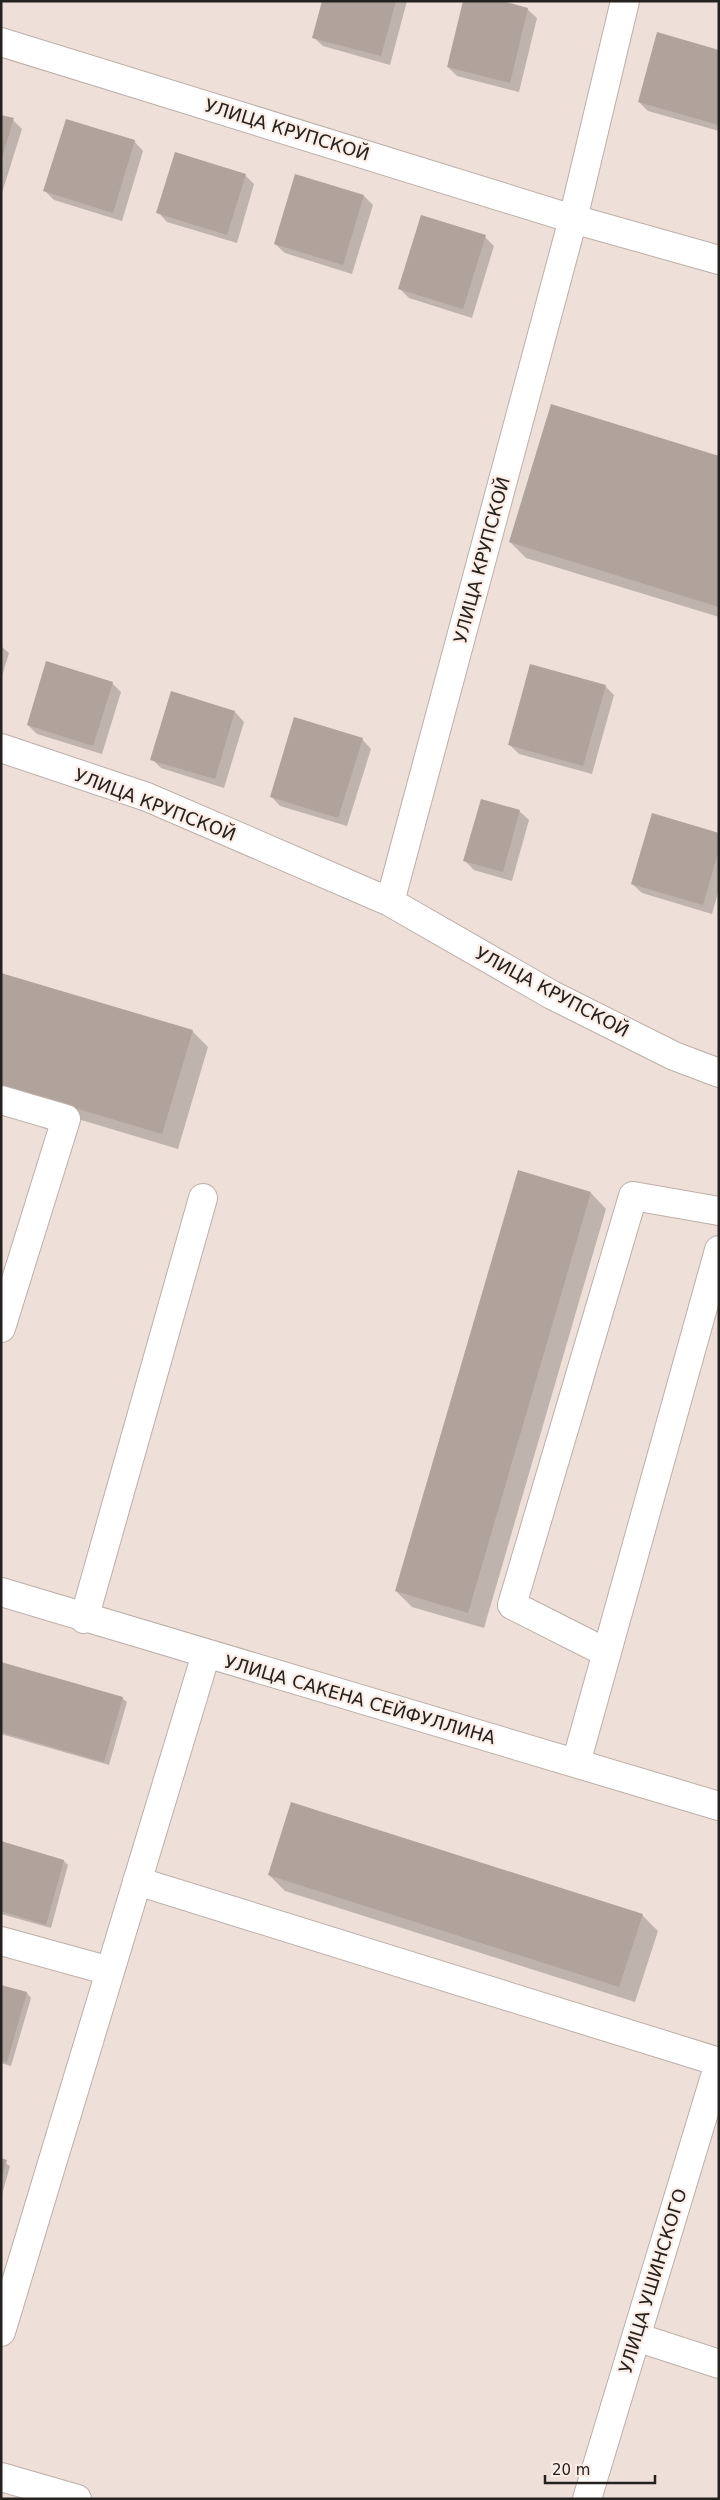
<svg xmlns="http://www.w3.org/2000/svg" width="720" height="2500" font-family="'DejaVu Sans',sans-serif">
<style>
.shadow{fill:#0003}
.building{fill:#b0a39c}
.lines{fill:none;stroke-linecap:round;stroke-linejoin:round}
.minor-casing{stroke:#bcafa8;stroke-width:30}
.minor{stroke:#fff;stroke-width:28}
.labels{text-anchor:middle;stroke-width:4.5;stroke-linejoin:round;paint-order:stroke}
.street-label{font-size:18px;fill:#25211e;stroke:#fbede6}
</style>
<rect width="100%" height="100%" fill="#eee0d9"/>
<path class="shadow" d="M323 1H407L390 65 323 46 313 37Z
M527 9 537 18 519 92 457 76 448 67Z
M719 51V131L648 111 639 102Z
M1 116 13 120 22 129 1 196Z
M134 141 143 151 122 221 54 200 45 191Z
M245 175 254 184 237 243 167 222 158 212Z
M296 175 364 196 373 205 352 274 285 253 275 244Z
M485 237 494 246 472 318 409 298 399 288Z
M719 457V617L526 558 510 542Z
M1 646 9 653 1 679Z
M112 683 121 692 102 754 37 734 28 725Z
M605 686 614 695 592 774 519 754 510 745Z
M172 693 235 712 244 722 224 788 161 768 152 759Z
M362 739 371 749 347 826 280 806 271 796Z
M519 811 529 820 512 881 474 870 465 861Z
M719 834V889L712 914 642 893 632 884Z
M1 974 192 1031 208 1047 178 1149 1 1096Z
M591 1193 606 1209 484 1628 412 1607 396 1591Z
M1 1663 122 1698 127 1702 109 1765 1 1734Z
M1 1843 64 1861 68 1865 51 1928 1 1914Z
M269 1875 642 1915 658 1931 635 2002 285 1891Z
M1 1986 27 1993 31 1998 11 2066 1 2063Z
M1 2160 10 2166 1 2198Z"/>
<path class="building" d="M322 1H396L381 56 312 38Z
M463 1H502L528 8 510 83 447 67Z
M657 32 719 50V125L638 102Z
M1 115 14 118 2 157H1Z
M66 119 135 140 113 213 43 191Z
M175 152 246 174 227 235 156 213Z
M295 174 364 195 343 265 274 244Z
M421 215 486 235 463 309 398 289Z
M551 404 719 456V607L509 542Z
M46 661 113 682 93 746 27 725Z
M530 664 606 685 583 766 508 745Z
M171 691 235 711 215 779 150 760Z
M294 717 363 738 338 818 270 797Z
M481 799 520 810 503 872 463 861Z
M652 813 719 833V849L703 905 631 884Z
M1 973 193 1030 162 1134 1 1086Z
M518 1170 591 1192 468 1613 395 1591Z
M1 1662 123 1697 104 1762 1 1732Z
M291 1802 643 1914 619 1987 268 1875Z
M1 1841 64 1860 46 1925 1 1911Z
M1 1985 27 1992 7 2062 1 2061Z
M1 2158 7 2160 2 2177H1Z"/>
<g class="lines">
<defs>
<path id="minor" d="M1 42 573 219 719 260
M1 748 147 797 390 902 552 995 674 1056 719 1073
M390 902 573 219 625 1
M1 1100 66 1119 1 1328
M1 1592 719 1806
M84 1619 203 1198
M607 1653 512 1605 633 1196 719 1211
M576 1763 719 1250
M137 1881 719 2062
M1 1941 110 1971
M1 2332 206 1654
M636 2337 719 2364
M1 2477 77 2499
M587 2499 719 2063"/>
</defs>
<use href="#minor" class="minor-casing"/>
<use href="#minor" class="minor"/>
</g>
<g class="labels">
<g class="street-label">
<text transform="translate(287 130) rotate(17)" y="6">УЛИЦА КРУПСКОЙ</text>
<text transform="translate(482 560) rotate(-75)" y="6">УЛИЦА КРУПСКОЙ</text>
<text transform="translate(155 805) rotate(21)" y="6">УЛИЦА КРУПСКОЙ</text>
<text transform="translate(552 992) rotate(28)" y="6">УЛИЦА КРУПСКОЙ</text>
<text transform="translate(360 1700) rotate(16)" y="6">УЛИЦА САКЕНА СЕЙФУЛЛИНА</text>
<text transform="translate(653 2281) rotate(-73)" y="6">УЛИЦА УШИНСКОГО</text>
</g>
</g>
<rect width="720" height="2500" fill="none" stroke="#25211e" stroke-width="5"/>
<path d="M545 2475v8h110v-8" fill="none" stroke="#25211e" stroke-width="2.5"/>
<text x="552" y="2475" font-size="15" fill="#25211e" stroke="#fbede6" stroke-width="4" paint-order="stroke">20 m</text>
</svg>
